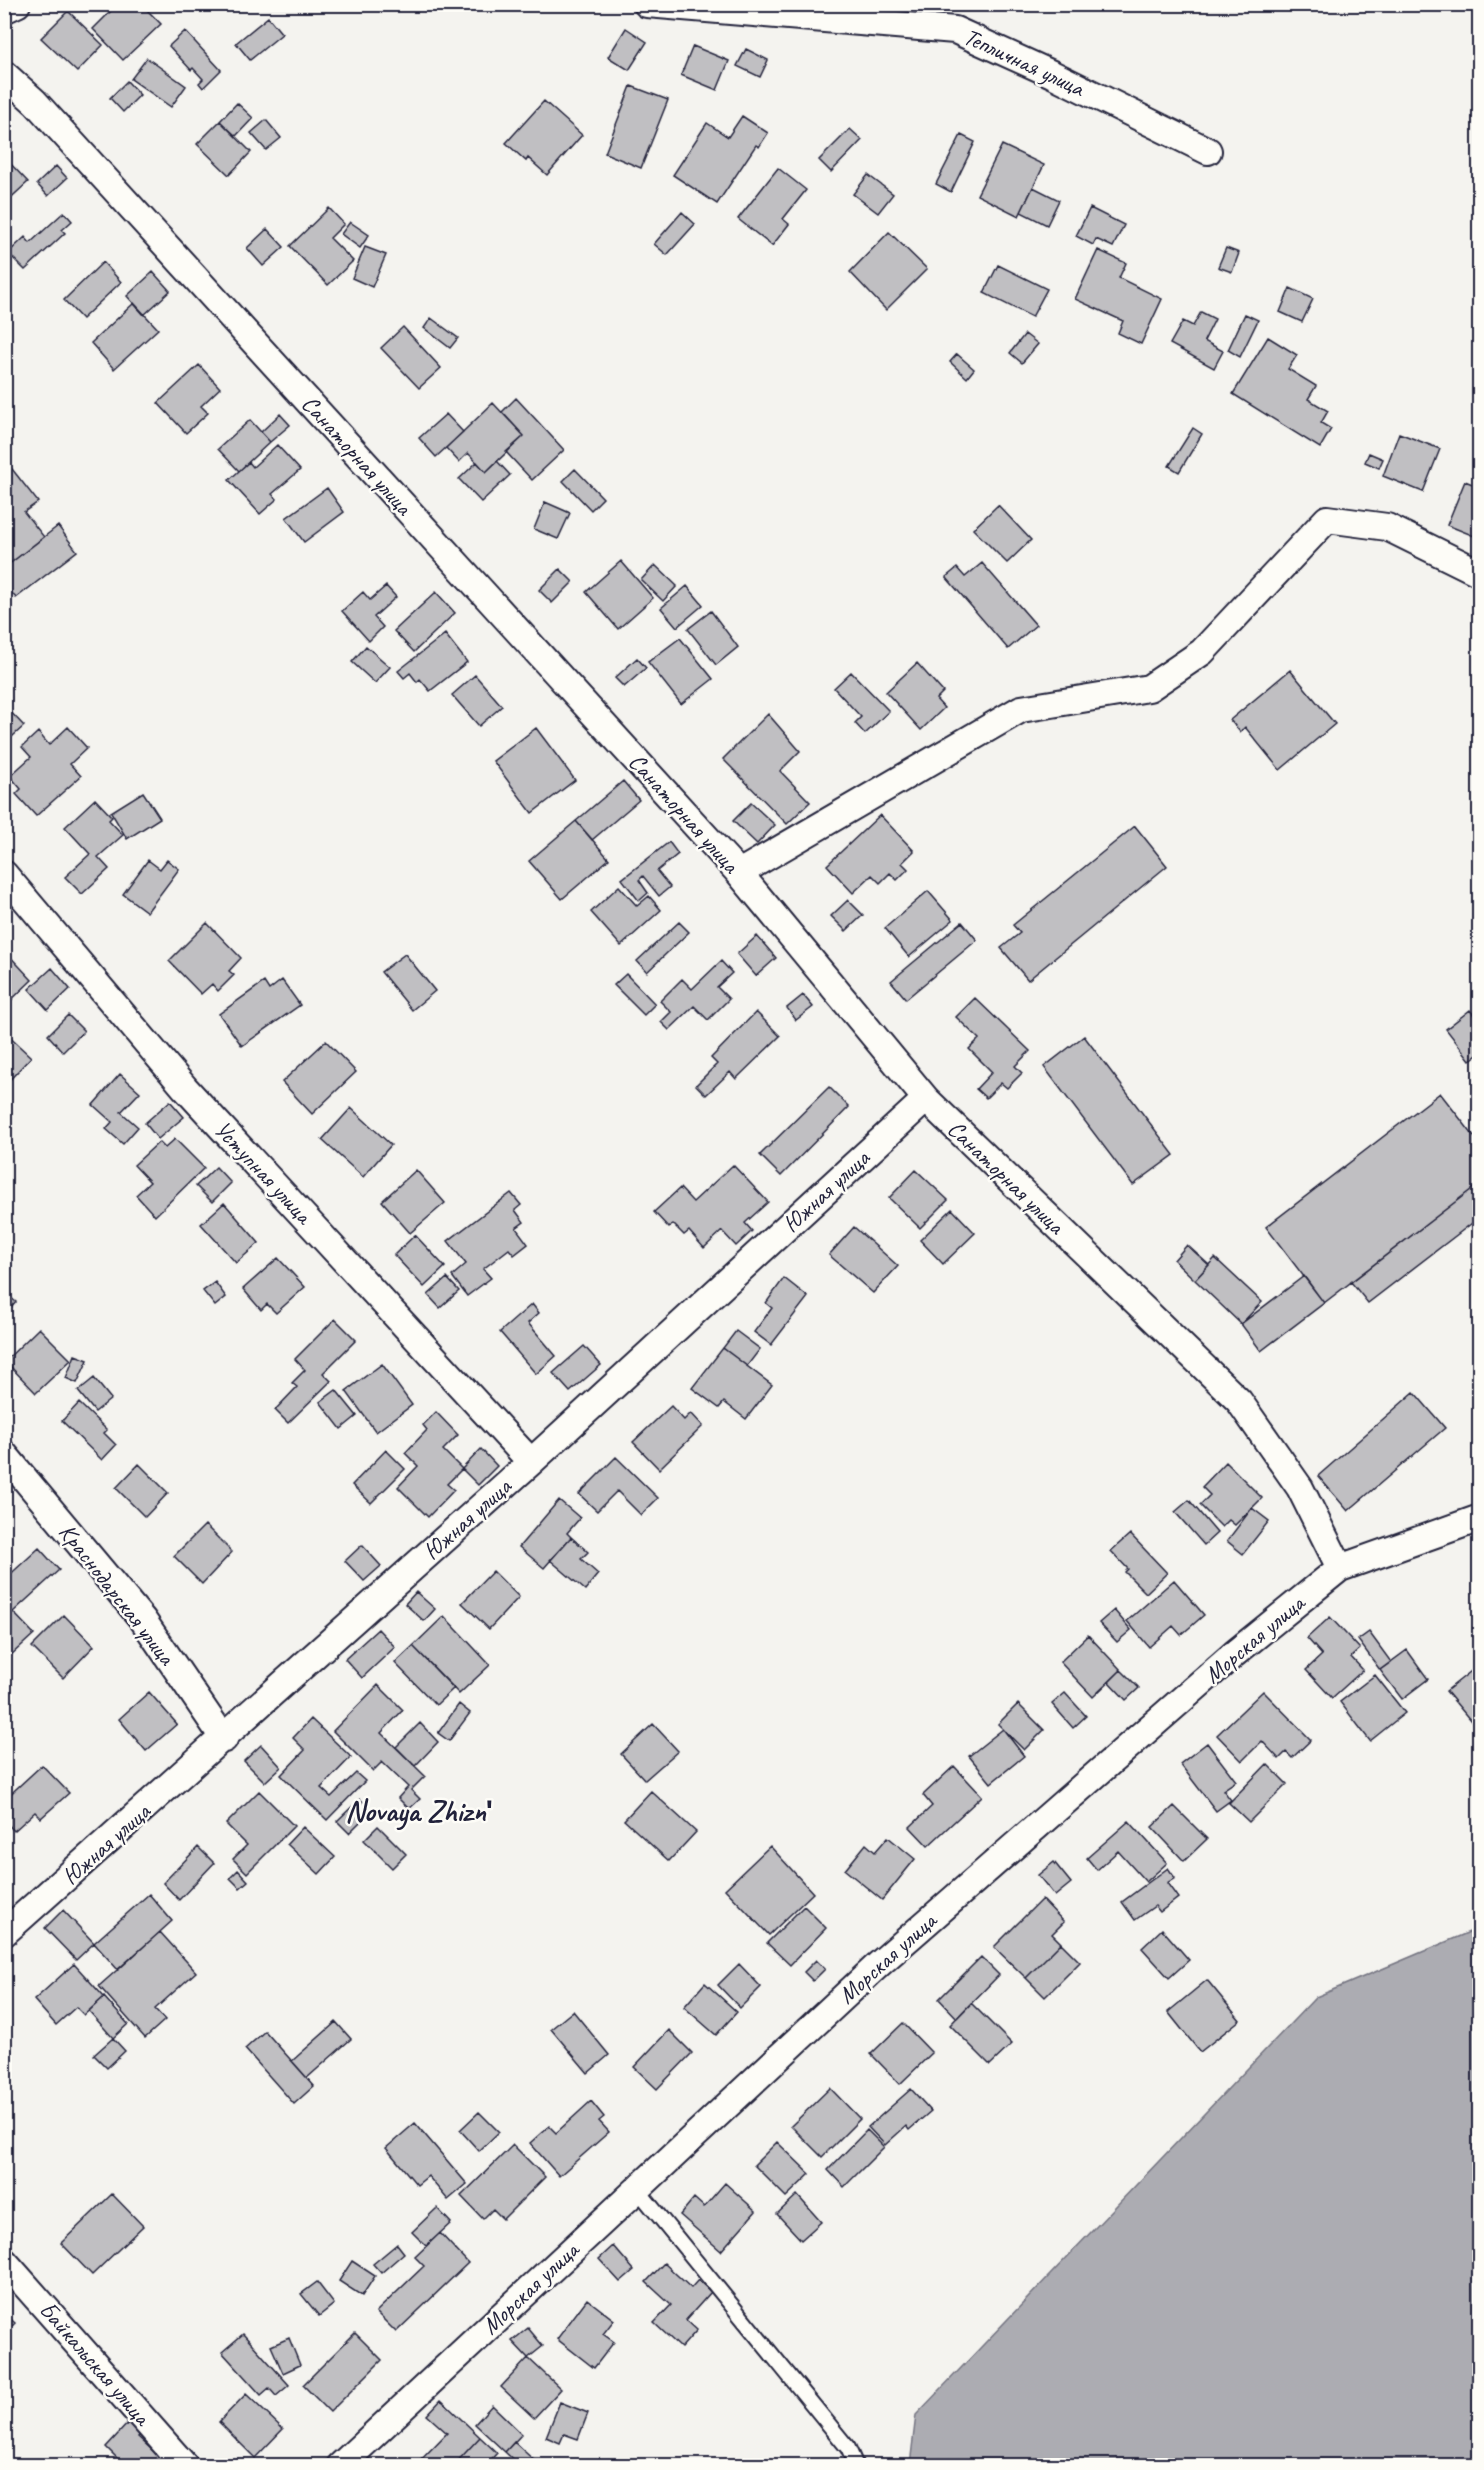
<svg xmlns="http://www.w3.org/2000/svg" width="1484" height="2470" font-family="Caveat,sans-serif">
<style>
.water{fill:#acacb2;stroke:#757582;stroke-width:1.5}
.building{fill:#c0bfc2;stroke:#22223b;stroke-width:1.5}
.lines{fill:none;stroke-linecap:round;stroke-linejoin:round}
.service-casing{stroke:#22223b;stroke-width:18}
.minor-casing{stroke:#22223b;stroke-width:30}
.service{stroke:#fdfcf7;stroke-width:14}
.minor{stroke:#fdfcf7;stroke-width:26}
.labels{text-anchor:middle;stroke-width:5;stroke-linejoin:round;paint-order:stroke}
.street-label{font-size:24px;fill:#22223b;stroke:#fdfcf7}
.district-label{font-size:30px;font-weight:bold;fill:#22223b;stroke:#fdfcf7}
</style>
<rect width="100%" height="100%" fill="#f4f3ef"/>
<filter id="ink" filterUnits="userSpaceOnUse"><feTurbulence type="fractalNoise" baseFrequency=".0167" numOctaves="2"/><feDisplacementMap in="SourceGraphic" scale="12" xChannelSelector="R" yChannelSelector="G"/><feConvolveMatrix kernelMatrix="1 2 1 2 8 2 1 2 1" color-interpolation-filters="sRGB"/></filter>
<g filter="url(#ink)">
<path class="water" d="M1479 1928V2465H910L916 2415 1316 1997Z"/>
<path class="building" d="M118 4H141L161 24 123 60 93 29Z
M68 11 103 45 77 72 41 38Z
M268 17 282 34 250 60 236 43Z
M626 28 647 42 629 70 608 57Z
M185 31 221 70 203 88 199 83 203 79 193 68 191 70 169 46Z
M693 46 729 61 717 90 681 75Z
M746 49 768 60 760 77 737 66Z
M147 58 186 86 171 107 131 79Z
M127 81 140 95 123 112 110 98Z
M631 86 668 100 641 168 605 153Z
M544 101 582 135 547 175 528 158 526 161 506 143Z
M237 103 253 118 236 136 220 121Z
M742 116 768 133 759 147 756 145 717 204 673 175 707 123 728 137Z
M266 120 281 138 266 150 251 133Z
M220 121 251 152 229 175 197 144Z
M850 129 862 140 831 172 819 160Z
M961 135 975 142 951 192 936 184Z
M1002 145 1044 165 1019 216 977 195Z
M4 157 28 182 4 204Z
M56 166 67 178 48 196 37 184Z
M778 168 806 190 783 219 789 224 772 246 738 219Z
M868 175 893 194 878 213 853 194Z
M1033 187 1059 200 1047 225 1021 212Z
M329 208 344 224 330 238 353 261 328 285 290 246Z
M1090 208 1124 225 1113 247 1096 239 1093 245 1076 236Z
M64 212 72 221 62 230 65 233 25 270 8 253 25 237 30 243Z
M682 212 695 224 667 255 654 244Z
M350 222 369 235 360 248 341 234Z
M267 229 284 247 263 266 247 248Z
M889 232 927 269 886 310 850 272Z
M365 247 386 255 372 287 352 278Z
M1226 248 1239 253 1232 272 1218 267Z
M1098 250 1126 263 1119 278 1162 299 1141 344 1118 333 1123 321 1075 299Z
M103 262 121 282 82 319 64 300Z
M998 265 1047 289 1032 317 984 293Z
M153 272 170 291 144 315 127 296Z
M1290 288 1313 299 1302 322 1280 312Z
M134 303 158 329 114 369 91 343Z
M1201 312 1215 319 1204 341 1223 351 1214 368 1170 344 1183 321 1193 326Z
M1245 314 1258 320 1240 357 1228 350Z
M431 318 458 338 450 348 424 328Z
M403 327 441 368 419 388 381 348Z
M1025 334 1038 344 1022 363 1010 353Z
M1268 337 1297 355 1288 369 1316 386 1308 399 1328 411 1321 423 1331 429 1320 448 1233 394Z
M957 354 974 369 967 378 950 362Z
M199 365 220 388 201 406 208 413 186 433 158 403Z
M516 398 564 450 532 480 506 452 524 436 502 412Z
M493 403 524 436 486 472 468 453 459 462 446 448Z
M280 414 290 425 270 442 261 432Z
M446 414 463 432 436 457 419 438Z
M250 420 270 442 239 471 218 449Z
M1193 428 1202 434 1179 472 1169 466Z
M1399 433 1440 449 1423 492 1383 476Z
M277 445 300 470 272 494 277 499 260 514 229 480 249 462 253 467Z
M1369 453 1383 459 1379 468 1365 462Z
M497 461 510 475 481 502 459 479 477 462 486 472Z
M12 469 38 502 24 512 44 537 8 565 4 560V475Z
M575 469 603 498 591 510 563 481Z
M1465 481 1480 487 1479 538 1447 525Z
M327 488 344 512 304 542 286 518Z
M545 502 570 513 558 539 534 529Z
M998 505 1031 540 1007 563 973 529Z
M58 526 77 551 16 598 4 584V568Z
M621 561 653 598 618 629 586 592Z
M982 563 1036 625 1008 649 946 577 957 568 965 577Z
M655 565 677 586 663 601 641 580Z
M560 569 573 582 552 603 539 590Z
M386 586 396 597 374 617 383 627 369 641 342 611 363 592 370 600Z
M687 586 703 605 677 627 661 608Z
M436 592 455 613 414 652 394 631Z
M711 611 738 647 716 665 688 629Z
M445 634 467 662 430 691 420 679 417 682 410 673 404 678 398 671Z
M680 638 713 679 681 704 648 662Z
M366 646 390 667 375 683 352 662Z
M637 658 646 668 624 687 615 678Z
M917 663 943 692 936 699 944 708 921 730 886 692Z
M1290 670 1335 724 1280 770 1245 727 1240 732 1230 720Z
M851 672 889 711 865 734 855 723 861 717 834 688Z
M475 675 502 706 479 726 452 695Z
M4 705 24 726 4 744Z
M768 714 800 751 780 771 810 802 787 824 723 759Z
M68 727 87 748 70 764 81 776 36 816 16 794 21 789 10 776 31 757 22 747 38 732 49 745Z
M536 728 575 780 532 813 493 761Z
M623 781 639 800 592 840 576 821Z
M143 792 160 818 127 839 111 812Z
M95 799 112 817 109 820 123 835 98 857 109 869 82 894 65 877 90 854 65 827Z
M751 803 775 825 757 844 733 821Z
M880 815 914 851 902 863 908 869 897 880 890 873 880 883 872 875 853 893 827 865Z
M576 821 609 859 562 899 529 861Z
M1135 826 1167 866 1028 980 1001 948 1020 933 1013 925Z
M669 842 678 854 657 871 670 887 659 896 643 876 639 880 648 893 639 901 622 879Z
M148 860 160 869 167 860 179 869 147 912 123 894Z
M619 886 637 906 649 896 661 910 621 946 591 912Z
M928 891 953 920 909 957 885 928Z
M848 900 863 915 846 931 831 916Z
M679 922 689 932 647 972 637 961Z
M962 922 977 940 906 999 891 981Z
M207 923 241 958 229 971 234 975 218 991 212 984 201 994 169 961Z
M757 936 776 958 756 976 737 954Z
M4 950 32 980 6 1005 4 1004Z
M405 954 435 991 412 1010 381 972Z
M721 961 732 973 717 987 729 999 708 1020 694 1006 669 1030 661 1022 671 1012 660 1001 682 979 692 989Z
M52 968 70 989 48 1010 29 989Z
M626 974 655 1004 644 1015 614 985Z
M282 980 300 1005 242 1046 219 1014 264 982 269 990Z
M803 995 813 1007 796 1020 787 1008Z
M975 998 1030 1051 1015 1066 1022 1073 1007 1088 1001 1083 986 1098 976 1089 992 1072 969 1049 979 1039 956 1017Z
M1470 1010 1480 1023V1053L1470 1060 1446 1029Z
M756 1012 780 1036 736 1079 730 1072 706 1095 696 1085 717 1064 711 1058Z
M68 1015 84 1031 63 1052 48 1035Z
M4 1032 31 1057 4 1086Z
M1084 1036 1174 1155 1133 1185 1044 1067Z
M326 1041 356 1072 312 1114 282 1082Z
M120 1074 140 1092 121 1112 138 1127 123 1144 106 1129 112 1122 93 1105Z
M829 1087 849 1107 781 1176 760 1155Z
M1440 1093 1480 1144V1183L1324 1303 1266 1227Z
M170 1101 184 1117 158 1139 145 1123Z
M351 1108 391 1145 363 1177 322 1140Z
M175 1139 204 1168 155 1216 136 1195 150 1182 134 1165 159 1142 165 1148Z
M733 1165 768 1202 745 1223 752 1231 736 1246 722 1231 704 1248 689 1231 684 1235 673 1224 669 1228 654 1212 680 1188 693 1202Z
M216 1167 231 1183 212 1202 196 1186Z
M416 1170 445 1203 410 1233 382 1201Z
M916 1170 948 1200 920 1228 889 1198Z
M1480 1183V1217L1368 1303 1351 1282Z
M511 1193 521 1205 515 1210 524 1222 516 1228 528 1244 514 1255 509 1249 483 1269 491 1278 467 1296 452 1276 466 1264 448 1241Z
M224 1203 259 1243 236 1263 201 1224Z
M952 1209 975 1233 943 1264 920 1240Z
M854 1227 898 1266 873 1293 829 1255Z
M415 1235 445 1267 424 1287 394 1255Z
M1187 1245 1209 1265 1195 1280 1174 1260Z
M278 1258 305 1287 276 1313 267 1304 261 1310 243 1289Z
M1215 1258 1262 1302 1241 1324 1195 1280Z
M1304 1276 1324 1303 1261 1351 1241 1324Z
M447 1278 459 1291 440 1308 428 1295Z
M784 1278 808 1297 771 1345 754 1332 772 1308 766 1303Z
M215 1282 226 1297 215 1306 203 1291Z
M4 1292 16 1302 4 1316Z
M532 1304 539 1313 528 1323 556 1356 536 1374 500 1332Z
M335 1319 356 1340 323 1373 331 1381 288 1423 275 1410 297 1387 292 1383 305 1370 295 1359Z
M39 1328 71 1360 36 1393 5 1361Z
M736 1331 760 1349 747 1366 723 1348Z
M584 1346 601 1365 570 1392 553 1373Z
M723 1348 772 1385 746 1419 724 1402 719 1408 692 1388Z
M75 1355 88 1360 77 1383 66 1378Z
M382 1364 412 1405 376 1432 346 1391Z
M94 1378 111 1399 95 1412 78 1391Z
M336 1390 357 1416 341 1429 320 1402Z
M1414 1392 1445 1428 1348 1511 1318 1476Z
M79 1403 107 1430 104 1433 116 1445 102 1460 62 1421Z
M671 1406 684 1420 691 1413 703 1426 659 1469 633 1442Z
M436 1412 458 1435 443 1450 462 1469 447 1484 454 1490 428 1517 398 1487 418 1466 405 1453 427 1430 423 1425Z
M481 1449 497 1466 478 1485 462 1469Z
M386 1450 405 1469 371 1503 352 1485Z
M616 1457 658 1498 641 1515 617 1491 597 1511 579 1494Z
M1226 1462 1262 1498 1235 1525 1229 1520 1222 1527 1200 1505 1210 1495 1202 1487Z
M139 1464 168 1493 145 1517 116 1488Z
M559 1500 580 1518 567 1533 571 1537 544 1568 519 1547Z
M1189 1500 1217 1533 1204 1545 1175 1512Z
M1252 1508 1269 1521 1243 1554 1227 1541Z
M205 1525 232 1552 202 1584 174 1556Z
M1130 1534 1167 1573 1146 1593 1125 1572 1128 1569 1111 1551Z
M571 1537 588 1552 581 1559 598 1574 585 1590 550 1560Z
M362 1545 381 1566 364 1581 345 1561Z
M39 1548 59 1570 13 1612 34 1634 10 1656 4 1650V1580Z
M493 1571 519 1597 489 1629 462 1603Z
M1174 1580 1204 1615 1181 1635 1173 1626 1149 1647 1127 1621Z
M416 1592 435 1609 424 1621 405 1604Z
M1114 1610 1131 1630 1117 1642 1099 1623Z
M64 1615 94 1646 63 1678 32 1647Z
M444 1616 490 1665 459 1694 413 1646Z
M1330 1617 1360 1649 1351 1657 1363 1670 1332 1698 1306 1670 1322 1655 1307 1638Z
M378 1629 395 1647 362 1678 345 1659Z
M1369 1632 1391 1662 1380 1670 1358 1640Z
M1088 1635 1121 1670 1093 1697 1060 1662Z
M413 1646 454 1688 436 1705 395 1663Z
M1407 1650 1428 1679 1402 1699 1380 1670Z
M1480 1664V1732L1446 1691Z
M1121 1670 1139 1688 1126 1700 1109 1682Z
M1375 1675 1405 1713 1370 1741 1340 1702Z
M378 1685 403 1710 381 1733 425 1776 411 1790 420 1799 409 1809 398 1798 408 1787 382 1762 373 1771 333 1731Z
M1263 1691 1311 1740 1292 1758 1286 1752 1279 1759 1262 1741 1242 1761 1217 1735Z
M149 1692 177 1724 146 1751 119 1719Z
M1065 1693 1086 1716 1073 1728 1052 1704Z
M459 1704 470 1713 449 1741 438 1733Z
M1018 1704 1044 1730 1024 1750 998 1724Z
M311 1719 351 1757 321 1788 331 1797 356 1773 365 1781 327 1820 281 1775 305 1750 293 1738Z
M420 1723 438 1742 415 1766 396 1747Z
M653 1724 678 1751 645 1780 621 1754Z
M1003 1729 1024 1756 991 1783 969 1756Z
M1207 1743 1236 1781 1223 1790 1231 1800 1216 1811 1180 1764Z
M261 1745 281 1767 265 1782 244 1761Z
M1267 1764 1287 1784 1249 1822 1229 1803Z
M42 1765 69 1793 41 1818 35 1812 14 1831 4 1820V1800Z
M954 1766 982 1796 928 1846 910 1827 932 1806 923 1795Z
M259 1791 294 1826 247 1873 233 1859 247 1845 226 1824Z
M651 1791 696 1832 669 1861 624 1820Z
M360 1799 372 1810 349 1833 337 1821Z
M1174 1806 1207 1839 1184 1861 1152 1827Z
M1129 1821 1167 1863 1146 1882 1118 1851 1097 1870 1087 1858Z
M378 1826 406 1854 392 1868 364 1840Z
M303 1827 335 1857 319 1874 287 1844Z
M888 1837 915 1859 882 1900 845 1870 866 1844 875 1852Z
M770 1846 813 1893 769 1935 725 1889Z
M198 1847 214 1863 179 1900 163 1883Z
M1054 1862 1071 1883 1055 1896 1038 1875Z
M1168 1868 1175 1878 1167 1883 1178 1898 1160 1912 1155 1906 1135 1920 1122 1902Z
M238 1870 248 1881 240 1888 230 1878Z
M149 1894 172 1921 118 1970 94 1943Z
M1042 1899 1064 1922 1052 1934 1061 1943 1026 1978 994 1947Z
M804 1906 826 1928 790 1965 767 1943Z
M63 1910 94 1943 76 1960 45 1928Z
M1162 1929 1189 1960 1169 1978 1142 1948Z
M160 1932 196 1972 155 2009 165 2020 145 2038 99 1986Z
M1061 1943 1080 1962 1045 1997 1026 1978Z
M981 1957 999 1975 957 2018 939 1999Z
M816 1960 825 1969 813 1981 804 1972Z
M74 1964 104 1997 84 2015 76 2007 56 2025 34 2000Z
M739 1964 761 1987 740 2008 718 1985Z
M1207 1980 1240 2020 1200 2052 1168 2012Z
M705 1983 737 2012 716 2035 684 2007Z
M104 1997 128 2024 113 2038 89 2011Z
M971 2003 1012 2044 990 2065 950 2025Z
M573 2011 609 2055 588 2073 551 2029Z
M336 2022 351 2039 307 2078 292 2061Z
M903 2023 932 2053 900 2084 871 2054Z
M669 2030 692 2053 657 2089 634 2067Z
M265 2031 314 2086 294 2104 245 2049Z
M113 2038 125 2051 107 2068 94 2055Z
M830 2088 860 2119 822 2157 791 2126Z
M911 2089 931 2111 909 2130 906 2126 885 2145 868 2127Z
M591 2101 604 2117 599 2121 609 2132 559 2176 530 2143 549 2126 556 2133Z
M479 2112 499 2132 479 2151 460 2130Z
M415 2123 467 2184 448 2200 428 2176 417 2185 386 2148Z
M867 2130 884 2147 844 2187 828 2170Z
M777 2142 810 2174 786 2197 754 2165Z
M513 2145 545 2177 503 2219 493 2209 483 2219 461 2196Z
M725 2183 756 2211 721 2251 680 2215 694 2198 704 2207Z
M112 2194 143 2226 92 2275 61 2243Z
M797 2195 821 2222 801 2240 777 2214Z
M437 2208 451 2223 426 2246 412 2232Z
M440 2233 468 2263 396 2332 376 2312 424 2266 415 2257Z
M397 2244 404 2253 381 2273 373 2264Z
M613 2246 634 2270 620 2282 599 2259Z
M352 2261 375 2276 362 2296 339 2281Z
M664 2263 691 2288 698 2280 711 2292 686 2320 697 2330 681 2348 654 2323 671 2305 646 2282Z
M317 2282 334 2304 319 2316 301 2294Z
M587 2299 614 2320 603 2334 614 2342 594 2368 557 2339Z
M4 2313 15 2323 4 2334Z
M528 2328 543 2346 528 2358 512 2341Z
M355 2333 382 2360 330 2412 303 2385Z
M243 2334 289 2385 276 2396 269 2388 261 2395 222 2352Z
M289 2338 300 2365 283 2373 271 2346Z
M528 2358 561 2389 534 2418 501 2387Z
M246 2394 283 2429 255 2458 219 2422Z
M441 2400 480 2437 453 2466H415L447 2433 427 2415Z
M560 2402 588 2413 578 2439 564 2434 560 2443 546 2437Z
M492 2405 522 2434 505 2452 475 2424Z
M130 2421 142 2432 138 2437 165 2462 162 2466H109L117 2458 106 2447Z
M480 2437 497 2453 485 2466H453Z
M514 2442 536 2462 533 2466H520L505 2452Z"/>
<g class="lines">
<defs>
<path id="service" d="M637 2189 848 2448 856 2466"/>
<path id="minor" d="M647 4 955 30 1052 74 1208 151
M4 10 17 4
M4 74 35 102 739 873 926 1099 1239 1401 1300 1488 1340 1568
M739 873 1021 709 1149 688 1202 652 1327 519 1387 527 1480 573
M4 874 185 1088 531 1462
M4 1454 143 1620 224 1739
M4 1933 531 1462 926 1099
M4 2261 185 2466
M340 2466 878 1965 1234 1654 1340 1568 1480 1518"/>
</defs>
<use href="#service" class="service-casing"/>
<use href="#minor" class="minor-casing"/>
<use href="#service" class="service"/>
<use href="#minor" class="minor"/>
</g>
</g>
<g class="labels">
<g class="street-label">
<text transform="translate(1024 62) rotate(25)" y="8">Тепличная улица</text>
<text transform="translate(357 455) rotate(48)" y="8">Санаторная улица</text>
<text transform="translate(684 813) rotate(48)" y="8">Санаторная улица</text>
<text transform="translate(263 1172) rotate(47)" y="8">Уступная улица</text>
<text transform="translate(1006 1177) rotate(44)" y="8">Санаторная улица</text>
<text transform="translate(826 1191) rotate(-43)" y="8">Южная улица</text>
<text transform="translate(467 1519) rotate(-42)" y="8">Южная улица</text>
<text transform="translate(117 1594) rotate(52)" y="8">Краснодарская улица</text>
<text transform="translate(1254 1639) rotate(-40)" y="8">Морская улица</text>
<text transform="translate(106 1844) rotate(-42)" y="8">Южная улица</text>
<text transform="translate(887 1958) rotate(-42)" y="8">Морская улица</text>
<text transform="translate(530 2288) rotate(-43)" y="8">Морская улица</text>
<text transform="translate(95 2363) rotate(49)" y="8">Байкальская улица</text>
</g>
<g class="district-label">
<text x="419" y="1821">Novaya Zhiznʹ</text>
</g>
</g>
<rect width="1484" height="2470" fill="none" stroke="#fdfcf7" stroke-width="24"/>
<rect x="12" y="12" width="1460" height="2446" fill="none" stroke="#22223b" stroke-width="2" filter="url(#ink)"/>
</svg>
